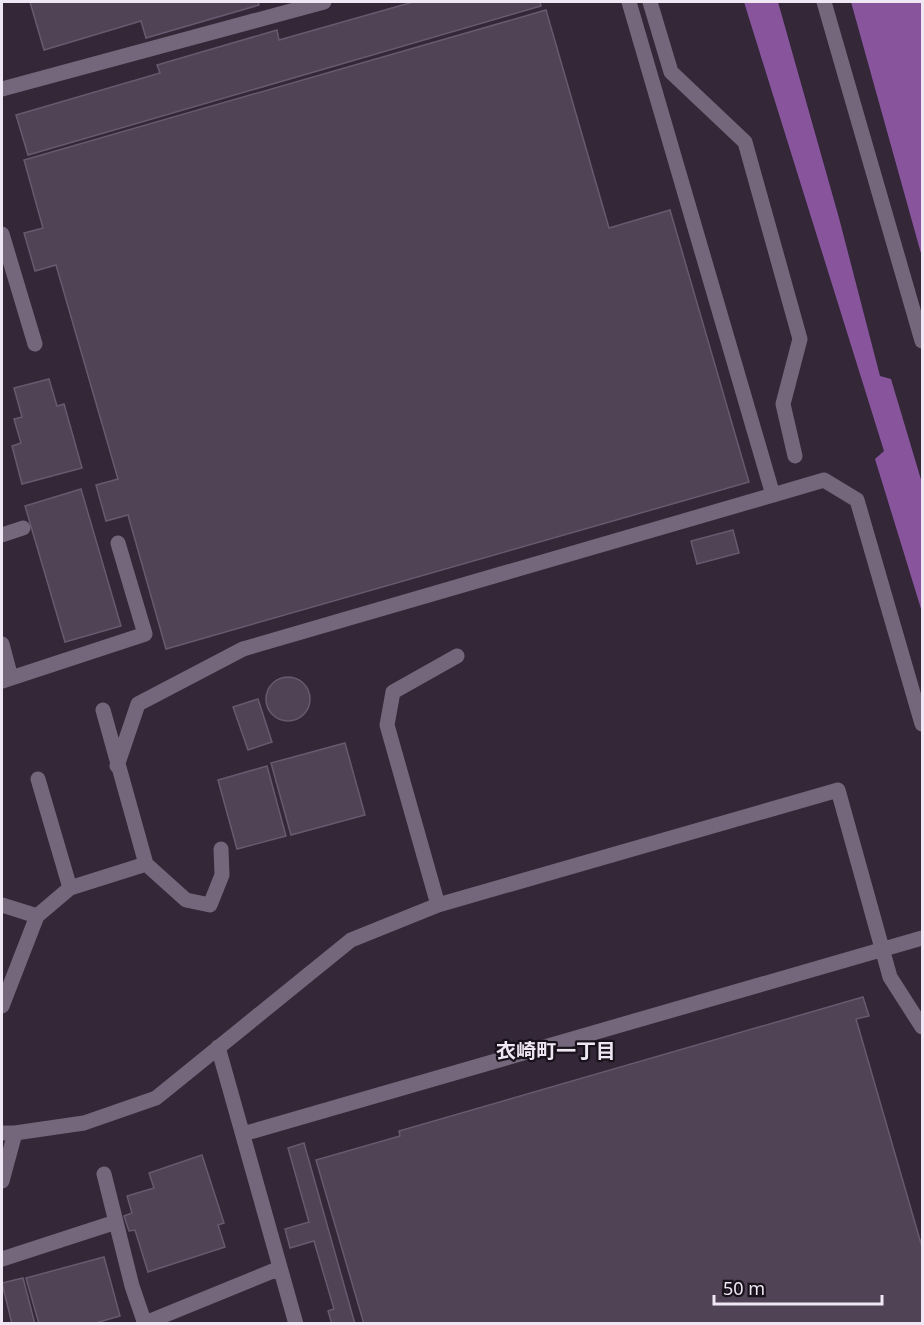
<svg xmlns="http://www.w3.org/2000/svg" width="924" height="1325" font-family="'Noto Sans','Noto Sans JP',sans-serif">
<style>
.water{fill:#88559d}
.building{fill:#504356;stroke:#685a6e;stroke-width:1.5}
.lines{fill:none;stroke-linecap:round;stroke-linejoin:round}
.minor{stroke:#75677b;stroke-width:15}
.labels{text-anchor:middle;stroke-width:4.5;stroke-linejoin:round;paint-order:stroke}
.neighbourhood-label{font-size:20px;font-weight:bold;fill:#efe7f3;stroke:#18121a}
</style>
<rect width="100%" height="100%" fill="#332738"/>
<path class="water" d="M744 2H778L839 218 880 376 891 379 922 483V612L875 459 884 451Z
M851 2H922V257Z"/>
<path class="building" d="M30 2H258L259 5 146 38 141 21 44 50Z
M413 2H540L541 6 28 155 16 115 160 73 157 65 277 30 279 40Z
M546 10 609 228 670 210 749 482 166 649 128 515 106 521 96 485 118 479 56 265 35 271 24 233 43 228 24 160Z
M49 379 57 406 64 404 82 468 22 484 12 446 21 443 14 419 22 417 14 388Z
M81 489 121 626 65 642 25 506Z
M733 530 739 553 697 564 691 541Z
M266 699a22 22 0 1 1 44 0a22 22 0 1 1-44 0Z
M258 699 272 742 248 750 233 707Z
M345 743 365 815 291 835 271 763Z
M267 766 286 836 237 849 218 780Z
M863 997 869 1016 856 1019 922 1247V1324H364L316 1160 400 1136 399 1131Z
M304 1143 355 1324H332L328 1311 334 1309 314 1241 290 1248 285 1229 309 1222 288 1148Z
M202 1155 224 1223 218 1225 225 1247 148 1272 135 1230 129 1231 124 1216 132 1213 127 1196 154 1188 149 1173Z
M104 1257 120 1316 92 1324H39L26 1278Z
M23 1278 35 1324H12L2 1283Z"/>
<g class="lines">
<path class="minor" d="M650 2 671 72 745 142 800 339 783 404 795 456
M824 2 922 341
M2 89 324 2
M2 234 35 344
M773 495 824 480 857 500 922 724
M2 535 23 528
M2 644 11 678
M2 681 145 634 118 543
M117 766 138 704 243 649 773 495 629 2
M38 779 70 888
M146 864 186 900 210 905 222 875 221 849
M2 905 37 916
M438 905 387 725 393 692 457 656
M2 1006 37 916 70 888 146 864 103 710
M218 1047 296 1324
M2 1133H15L84 1123 156 1098 351 940 438 905 838 790 890 977 922 1027
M243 1134 922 938
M104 1174 132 1286 145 1324
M2 1181 15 1133
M2 1259 116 1222
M143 1324 280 1268"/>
</g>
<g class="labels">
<g class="neighbourhood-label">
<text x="556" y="1058">衣崎町一丁目</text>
</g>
</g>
<rect width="924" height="1325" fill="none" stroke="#efe7f3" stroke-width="6"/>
<path d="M714 1295v9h168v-9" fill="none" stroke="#efe7f3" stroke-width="3"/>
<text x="723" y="1295" font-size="18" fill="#efe7f3" stroke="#18121a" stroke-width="4.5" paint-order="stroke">50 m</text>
</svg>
